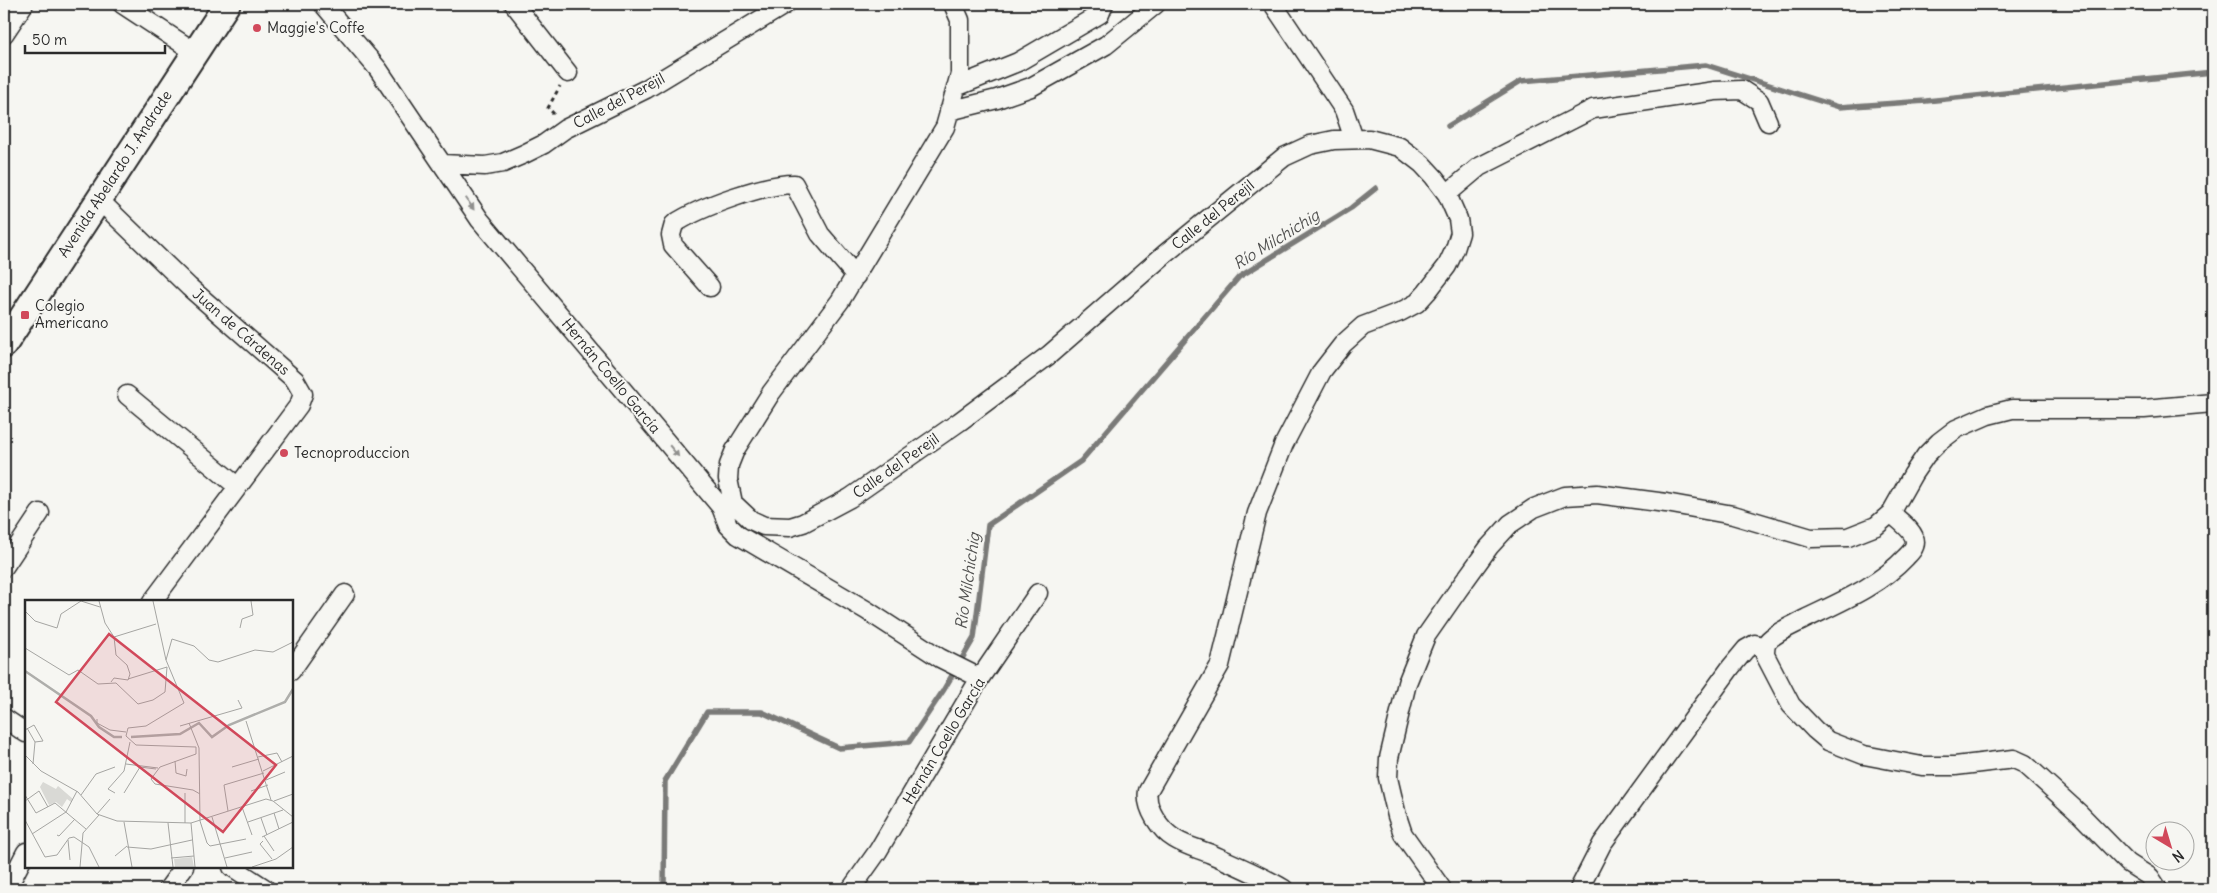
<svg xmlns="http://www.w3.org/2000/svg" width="2217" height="893" font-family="Delius,sans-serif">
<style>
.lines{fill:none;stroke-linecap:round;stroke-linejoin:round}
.stream{stroke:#7a7a78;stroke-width:5.5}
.street-casing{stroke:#2b2b2b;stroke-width:21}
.secondary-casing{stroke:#2b2b2b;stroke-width:29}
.path{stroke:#2b2b2b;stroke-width:3;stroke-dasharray:4 4;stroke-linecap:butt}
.street{stroke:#f6f6f2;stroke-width:18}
.secondary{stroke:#f6f6f2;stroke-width:25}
.oneway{fill:#90908e}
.poi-dot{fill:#d1495b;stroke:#f6f6f2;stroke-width:2}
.labels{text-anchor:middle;stroke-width:4;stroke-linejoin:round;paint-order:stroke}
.poi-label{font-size:15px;fill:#2b2b2b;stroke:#f6f6f2;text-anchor:start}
.street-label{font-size:15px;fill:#2b2b2b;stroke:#f6f6f2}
.water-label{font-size:16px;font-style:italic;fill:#525251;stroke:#f6f6f2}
.inset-river{fill:none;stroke:#aeaeab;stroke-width:2.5}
.inset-road{fill:none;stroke:#a5a5a2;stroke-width:1}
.view{fill:#d1495b;fill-opacity:0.15;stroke:#d1495b;stroke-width:2.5}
.inset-edge{fill:none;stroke:#2b2b2b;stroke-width:2.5}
</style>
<rect width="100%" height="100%" fill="#f6f6f2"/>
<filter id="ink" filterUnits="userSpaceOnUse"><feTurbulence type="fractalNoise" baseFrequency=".02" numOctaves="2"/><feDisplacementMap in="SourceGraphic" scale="10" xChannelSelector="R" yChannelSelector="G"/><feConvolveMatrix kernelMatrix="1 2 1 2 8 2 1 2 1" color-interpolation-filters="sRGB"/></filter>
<g filter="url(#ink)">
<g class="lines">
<path class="stream" d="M1448 126 1521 81 1706 65 1839 107 1926 101 2213 72
M664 889 665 781 707 712H762L839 748 909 742 943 691 974 638 988 525 1081 461 1239 277 1351 208 1376 188"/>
<defs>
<path id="street" d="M122 4 195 52
M323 4 378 69 480 220 721 507 728 525 738 535 866 610 940 658 980 678
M514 4 568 73
M953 4 960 20V74L945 127 840 301 771 393 735 450 729 465 728 479 733 503 751 520 764 526 790 527 803 523 850 498 959 422 1049 355 1165 254 1284 157 1310 145 1334 140 1369 139 1400 147 1422 164 1434 177 1447 194 1458 219 1460 233 1455 249 1447 266 1427 292 1417 303 1400 312 1363 326 1343 344 1322 371 1284 444 1257 513 1220 665 1148 791C1145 808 1160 830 1175 839 1186 846 1199 849 1211 854 1236 865 1260 875 1284 889
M1273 4 1344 110 1354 139
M4 34 24 4
M956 87 1018 62 1100 14 1104 4
M949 111 997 99 1031 87 1106 45 1156 4
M442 164 485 166 503 163 524 154 544 144 565 129 646 89 786 4
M1447 194 1479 167 1593 109 1715 91 1742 90 1759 101 1768 122
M98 199 189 287 295 380 303 394 299 405 152 602
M710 287 673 245 671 235 674 224C700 207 763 184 794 184L820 234 856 276
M127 395 238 487
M1891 513C1898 520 1915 531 1915 542 1915 548 1910 553 1906 557 1879 586 1840 602 1805 619 1794 625 1778 631 1769 640 1765 644 1765 649 1765 655L1791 705 1815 730 1828 741 1864 755 1922 766H1955L2014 759 2025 764 2080 814 2128 863 2150 877 2158 889
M4 567 40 513
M291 671 345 594
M4 718 26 733
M232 867 266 889
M7 889 26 852
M168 889 184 867
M851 889 878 851 980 678 1038 593
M1442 889 1403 834 1397 816 1388 778 1389 758 1407 683 1426 636 1458 590 1489 547 1510 524 1534 508 1565 496 1597 494 1666 503 1733 515 1811 538 1848 537 1876 526 1891 513 1913 474 1926 455 1939 442 1956 429 1988 415 2012 409H2144L2213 403
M1579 889 1602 844 1731 667 1746 649 1755 644 1765 647"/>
<path id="secondary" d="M4 345 227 4"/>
</defs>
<use href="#street" class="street-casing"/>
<use href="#secondary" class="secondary-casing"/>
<path class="path" d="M554 114 548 108 560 86"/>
<use href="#street" class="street"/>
<use href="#secondary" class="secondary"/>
</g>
<defs><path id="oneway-solid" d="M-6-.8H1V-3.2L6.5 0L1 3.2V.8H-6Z" transform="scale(1.25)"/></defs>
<g class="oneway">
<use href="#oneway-solid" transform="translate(470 204) rotate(56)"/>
<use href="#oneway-solid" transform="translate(674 451) rotate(50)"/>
</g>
</g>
<g class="poi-dot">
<circle cx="257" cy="28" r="5"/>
<rect x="20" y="310" width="10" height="10" rx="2.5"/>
<circle cx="284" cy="453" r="5"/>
</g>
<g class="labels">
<g class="poi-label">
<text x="267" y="33">Maggie's Coffe</text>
<text x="35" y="311">Colegio<tspan x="35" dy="17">Americano</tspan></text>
<text x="294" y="458">Tecnoproduccion</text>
</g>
<g class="street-label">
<text transform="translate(619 101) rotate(-28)" y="5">Calle del Perejil</text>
<text transform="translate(115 174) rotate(-57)" y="5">Avenida Abelardo J. Andrade</text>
<text transform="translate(1213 215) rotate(-39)" y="5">Calle del Perejil</text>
<text transform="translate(241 332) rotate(41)" y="5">Juan de Cárdenas</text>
<text transform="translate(611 376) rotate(50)" y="5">Hernán Coello García</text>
<text transform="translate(896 466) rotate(-35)" y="5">Calle del Perejil</text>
<text transform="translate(944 741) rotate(-59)" y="5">Hernán Coello García</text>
</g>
<g class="water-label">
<text transform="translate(1276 239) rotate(-32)" y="6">Río Milchichig</text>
<text transform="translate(967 581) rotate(-82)" y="6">Río Milchichig</text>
</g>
</g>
<g transform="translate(25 600)">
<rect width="268" height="268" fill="#f6f6f2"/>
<path d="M18 182 31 189 33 186 48 199 46 202 42 199 37 207 31 202 24 205 15 187ZM167 257 169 267H150L149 259Z" fill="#d9d9d5"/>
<path class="inset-river" d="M0 71 66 116 74 127 89 137H97M106 137 155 134 174 123 187 137 204 125 260 102 268 89"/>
<path class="inset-road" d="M56 1 75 7M74 1 80 23 89 37 131 24M128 1 141 60 159 103 121 126 103 128 101 136 111 145 171 147V154L135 167 126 179 130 184 168 190 175 194M0 11 10 21 32 28 36 14 56 1M215 28 217 19 228 15 226 1M0 48 44 75 53 70 73 84 91 83 113 104 128 100 140 92 142 67M141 60 147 39 169 46 184 60 193 62 230 50 248 52 268 42M103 79 142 67M86 82 89 78 103 80 105 74 102 65 91 55 89 37M72 119V123L85 130 101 132M221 121 246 200M164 123 174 148 175 221 182 243 185 246 221 239M155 126 217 108 213 100M2 128 10 142 8 164M0 130 9 125 18 141 10 142M0 155 16 171 53 192 72 214 92 221 166 223 241 199 248 201 268 217M233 157 252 153 257 162M150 161 151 173 161 176 162 169M101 164 133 168M207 167 234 159M238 171 268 156M241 180 260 172M226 191 243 185M90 193 83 189 99 171 105 142M99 193 115 167 131 169M160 193V223M0 195 11 213 30 203 61 229M56 195 71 174 90 167M0 201 14 191 23 207M249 201 268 194M217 207 227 235M203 211 199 185 239 173M249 213 254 229M72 214 85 199M187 217 202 267M236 218 242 235M0 220 20 257 32 255 44 238 49 237 64 247 74 267M99 222 107 267M223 222 258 210M143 223 148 267M166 223 170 267M7 234 41 212 52 191M32 235 34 236 50 219M239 236 249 251M237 237 268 222M43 240 45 260M238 241 235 244 247 259M102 247 126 249 167 240M90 256 102 246M146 258 169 256M200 258 227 252M55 267 58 233 74 215M227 267 251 259 268 247"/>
<path class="view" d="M84 34 251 165 198 232 31 102Z"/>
<rect width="268" height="268" class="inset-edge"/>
</g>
<rect width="2217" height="893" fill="none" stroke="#f6f6f2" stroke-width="20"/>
<rect x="10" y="10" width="2197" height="873" fill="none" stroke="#2b2b2b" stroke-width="2" filter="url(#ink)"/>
<g transform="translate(2170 846) rotate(142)"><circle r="24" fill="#f6f6f2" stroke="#a5a5a2"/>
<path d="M0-4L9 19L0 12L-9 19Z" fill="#d1495b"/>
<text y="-8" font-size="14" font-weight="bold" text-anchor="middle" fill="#2b2b2b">N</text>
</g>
<path d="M25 45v8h140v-8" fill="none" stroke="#2b2b2b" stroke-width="2.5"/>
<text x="32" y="45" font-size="15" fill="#2b2b2b" stroke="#f6f6f2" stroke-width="4" paint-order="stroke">50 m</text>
</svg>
